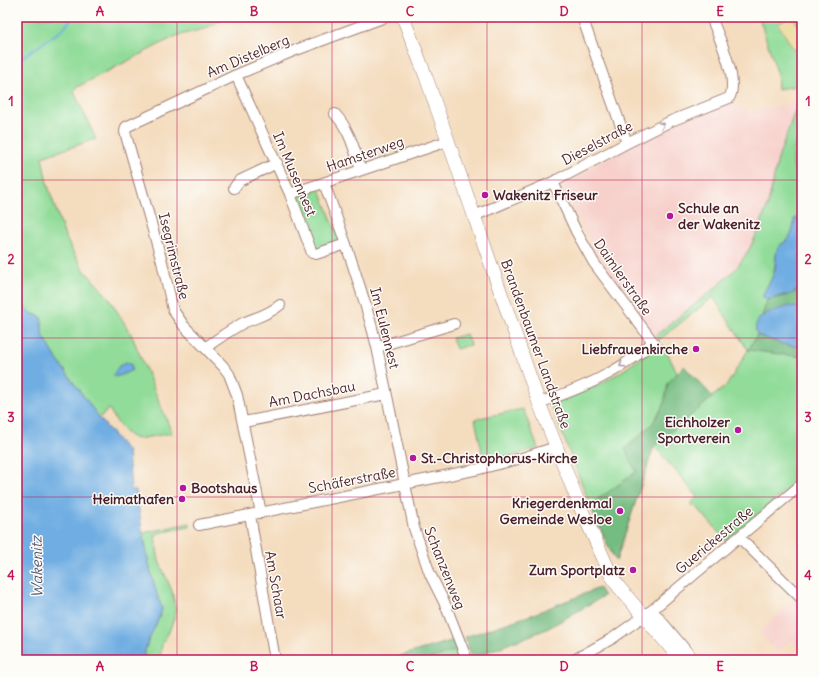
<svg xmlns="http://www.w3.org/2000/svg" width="819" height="677" font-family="Delius,sans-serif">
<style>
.built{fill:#f7d0cb}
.green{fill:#91dc99;stroke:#6e7e62}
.forest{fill:#74bc81;stroke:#5f6e56}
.sand{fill:#eeda9e;stroke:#9c7c64}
.water{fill:#70ade2;stroke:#5d6686}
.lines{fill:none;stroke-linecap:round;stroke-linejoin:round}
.stream{stroke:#70ade2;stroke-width:2}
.minor-casing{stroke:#9f7e74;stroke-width:12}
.major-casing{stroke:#9f7e74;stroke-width:14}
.minor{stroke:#fff;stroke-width:10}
.major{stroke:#fff;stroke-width:13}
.oneway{stroke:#ae9aa0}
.grid{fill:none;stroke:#c2185b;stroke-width:1;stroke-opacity:0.55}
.poi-dot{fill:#b5179e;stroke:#fdfcf7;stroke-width:1.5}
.labels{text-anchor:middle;stroke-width:3;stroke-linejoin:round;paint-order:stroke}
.street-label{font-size:14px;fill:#4a1f2b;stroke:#fdfcf7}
.poi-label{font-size:14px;font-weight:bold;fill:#4a1f2b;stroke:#fdfcf7;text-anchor:end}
.water-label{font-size:15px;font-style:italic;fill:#595874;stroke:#fdfcf7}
.neatline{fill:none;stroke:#c2185b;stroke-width:1.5}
.grid-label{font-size:13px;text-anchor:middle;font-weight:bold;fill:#c2185b}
</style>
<rect width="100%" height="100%" fill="#fdfcf7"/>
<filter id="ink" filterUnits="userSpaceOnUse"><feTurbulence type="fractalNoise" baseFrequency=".025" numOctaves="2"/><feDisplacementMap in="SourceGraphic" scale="8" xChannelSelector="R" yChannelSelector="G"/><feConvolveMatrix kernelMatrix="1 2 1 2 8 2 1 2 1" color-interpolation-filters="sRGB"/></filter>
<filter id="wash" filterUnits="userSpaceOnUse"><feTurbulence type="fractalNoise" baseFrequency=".012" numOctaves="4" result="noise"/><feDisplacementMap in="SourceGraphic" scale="16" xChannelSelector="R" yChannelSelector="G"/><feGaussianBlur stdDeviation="0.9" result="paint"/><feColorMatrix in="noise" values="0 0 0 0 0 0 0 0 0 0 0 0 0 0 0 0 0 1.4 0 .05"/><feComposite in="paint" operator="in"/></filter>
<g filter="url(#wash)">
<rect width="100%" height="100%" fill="#f4dcbe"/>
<path class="built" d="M730 102 749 112 798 102 778 159 768 204 759 229 750 248 738 266 719 285 655 336 618 288 600 261 562 186 629 145 671 124Z
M802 131V182L798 179 793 163 795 149Z
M798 595 802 599V649L791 640 777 653 760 632Z"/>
<path class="green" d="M17 17H224L221 20 204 29 176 36 75 88 74 92 96 139 42 157 47 183 64 234 73 252 85 271 109 298 132 336 172 433 138 439C124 437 116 420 109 409L99 418 58 361 43 336 42 330V322L41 317 31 313 26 309 17 295Z
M759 17H802V85L778 89 777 72Z
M802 101V130L794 149 793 163 797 179 802 183V217L796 219C793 224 794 231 790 236 785 244 780 242 777 252 774 261 776 269 772 277 770 284 764 289 763 297L767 300 795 293 799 289 802 290V309H800L782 344 802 347V483L799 480 726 541 696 506 694 507 691 503 698 497 654 446 616 561 607 544 590 505 551 405 597 386 625 369 659 344 664 346 677 373 684 366 712 397 727 385 748 350 713 297 659 340 655 336 719 285 738 266 750 248 759 229 768 204 778 159 798 102Z
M318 188 320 190 339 239 337 241 316 249 313 247 296 196Z
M466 334 470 345 456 349 452 338Z
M523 409 538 448 512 456 484 462 475 419Z
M190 523V527L158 533 155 537 159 561 172 591 176 612 169 632 162 644 160 660H144C143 644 158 625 162 609L153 583 143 533Z
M454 640 461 660H387Z"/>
<path class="forest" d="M799 289 802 290V309L762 316 767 300C778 297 790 296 799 289Z
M757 335 782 344 802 347V357L748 350Z
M684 366 713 397 654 446 616 561 607 544 590 505 636 472 625 449 653 423 664 404 668 383Z
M599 588 604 596 547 629 472 658 465 637 531 615Z
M454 640 458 650 427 660H387Z"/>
<path class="sand" d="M790 17H793L802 31V45L794 50 778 24Z"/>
<path class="water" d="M802 217V290L799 289 789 295H784L767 300 763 297V295C766 286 773 279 775 269 776 263 775 257 777 250 779 246 781 244 785 242 792 237 794 227 794 219Z
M17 295 26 309 31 313 41 317 42 322V330L43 335 58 361 101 420 128 452 131 490H136C142 531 148 571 162 609 158 625 143 644 144 660H17Z
M789 306 802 309V347L782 344 757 335C750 314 774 311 789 306Z
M126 362 131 364 132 370 122 375 115 377 113 375 119 366Z"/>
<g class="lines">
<path class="stream" d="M17 61 63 29 73 17"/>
</g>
</g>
<g filter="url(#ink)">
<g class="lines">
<defs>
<path id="minor" d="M582 17 627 143
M236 75 290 194 312 253 316 254 346 244
M335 114C350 130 354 149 361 170
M324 183C344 237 363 291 377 347L414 528 430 574 445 604 467 660
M234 188 239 181 277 163
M290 194 448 141
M474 216 553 182 627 143 671 121 729 98C740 81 718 35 711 17
M206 347C218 339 230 330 243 323 257 317 268 315 280 305
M377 347 454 324
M539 403C582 388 619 373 653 342L594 263 576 231 553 182
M244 422 386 394
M261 513 237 395 229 374 223 366 184 326 173 310 162 262 125 132 126 127 236 75 296 50 385 17
M250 515 275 660
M199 525 479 469 522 458 556 447
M739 537 802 599
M652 610 694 660
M574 660 613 638 652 610 802 484"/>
<path id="major" d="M403 17 426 77 539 403 579 504 611 575 618 586 681 660"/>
</defs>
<use href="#minor" class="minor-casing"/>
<use href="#major" class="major-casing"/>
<use href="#minor" class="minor"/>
<use href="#major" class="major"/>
</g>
<defs><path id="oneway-chevron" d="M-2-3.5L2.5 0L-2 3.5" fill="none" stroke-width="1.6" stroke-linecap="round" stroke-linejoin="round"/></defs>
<g class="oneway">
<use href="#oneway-chevron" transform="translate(662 125) rotate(-26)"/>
<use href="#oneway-chevron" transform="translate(622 365) rotate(146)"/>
</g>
</g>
<path class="grid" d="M177 17V660M332 17V660M487 17V660M642 17V660M17 180H802M17 338H802M17 497H802"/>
<g class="poi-dot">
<circle cx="485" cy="195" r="4"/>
<circle cx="670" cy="216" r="4"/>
<circle cx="696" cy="349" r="4"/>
<circle cx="738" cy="430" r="4"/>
<circle cx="413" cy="458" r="4"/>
<circle cx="183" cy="488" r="4"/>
<circle cx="182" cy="499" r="4"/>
<circle cx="620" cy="511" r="4"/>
<circle cx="633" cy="570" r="4"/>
</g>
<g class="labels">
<g class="street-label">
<text transform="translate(248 56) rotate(-23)" y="5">Am Distelberg</text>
<text transform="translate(597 143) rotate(-28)" y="5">Dieselstraße</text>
<text transform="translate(365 154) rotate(-19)" y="5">Hamsterweg</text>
<text transform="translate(295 174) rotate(67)" y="5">Im Musennest</text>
<text transform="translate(174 256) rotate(76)" y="5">Isegrimstraße</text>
<text transform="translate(623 277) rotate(55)" y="5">Daimlerstraße</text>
<text transform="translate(385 328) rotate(76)" y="5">Im Eulennest</text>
<text transform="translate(536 344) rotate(70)" y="5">Brandenbaumer Landstraße</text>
<text transform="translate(312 394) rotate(-11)" y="5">Am Dachsbau</text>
<text transform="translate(352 480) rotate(-11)" y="5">Schäferstraße</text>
<text transform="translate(714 540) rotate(-40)" y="5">Guerickestraße</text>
<text transform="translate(445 568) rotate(68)" y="5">Schanzenweg</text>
<text transform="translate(276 585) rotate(80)" y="5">Am Schaar</text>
</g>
<g class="poi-label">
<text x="493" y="200" text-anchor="start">Wakenitz Friseur</text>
<text x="678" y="213" text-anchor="start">Schule an<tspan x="678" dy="16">der Wakenitz</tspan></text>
<text x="688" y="354">Liebfrauenkirche</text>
<text x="730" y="427">Eichholzer<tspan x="730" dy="16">Sportverein</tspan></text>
<text x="421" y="463" text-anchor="start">St.-Christophorus-Kirche</text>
<text x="191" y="493" text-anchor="start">Bootshaus</text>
<text x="174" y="504">Heimathafen</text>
<text x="612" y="508">Kriegerdenkmal<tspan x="612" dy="16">Gemeinde Wesloe</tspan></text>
<text x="625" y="575">Zum Sportplatz</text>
</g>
<g class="water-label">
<text transform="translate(37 567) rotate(-91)" y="5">Wakenitz</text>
</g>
</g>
<rect width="819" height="677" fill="none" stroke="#fdfcf7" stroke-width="44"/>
<rect x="22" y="22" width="775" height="633" class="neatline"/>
<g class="grid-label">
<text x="100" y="16">A</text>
<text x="254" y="16">B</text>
<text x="410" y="16">C</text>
<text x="564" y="16">D</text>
<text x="720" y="16">E</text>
<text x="11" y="106">1</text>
<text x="808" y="106">1</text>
<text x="11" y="264">2</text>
<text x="808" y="264">2</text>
<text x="11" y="422">3</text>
<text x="808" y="422">3</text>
<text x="11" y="580">4</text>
<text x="808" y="580">4</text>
<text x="100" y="671">A</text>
<text x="254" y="671">B</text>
<text x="410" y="671">C</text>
<text x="564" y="671">D</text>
<text x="720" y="671">E</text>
</g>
</svg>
